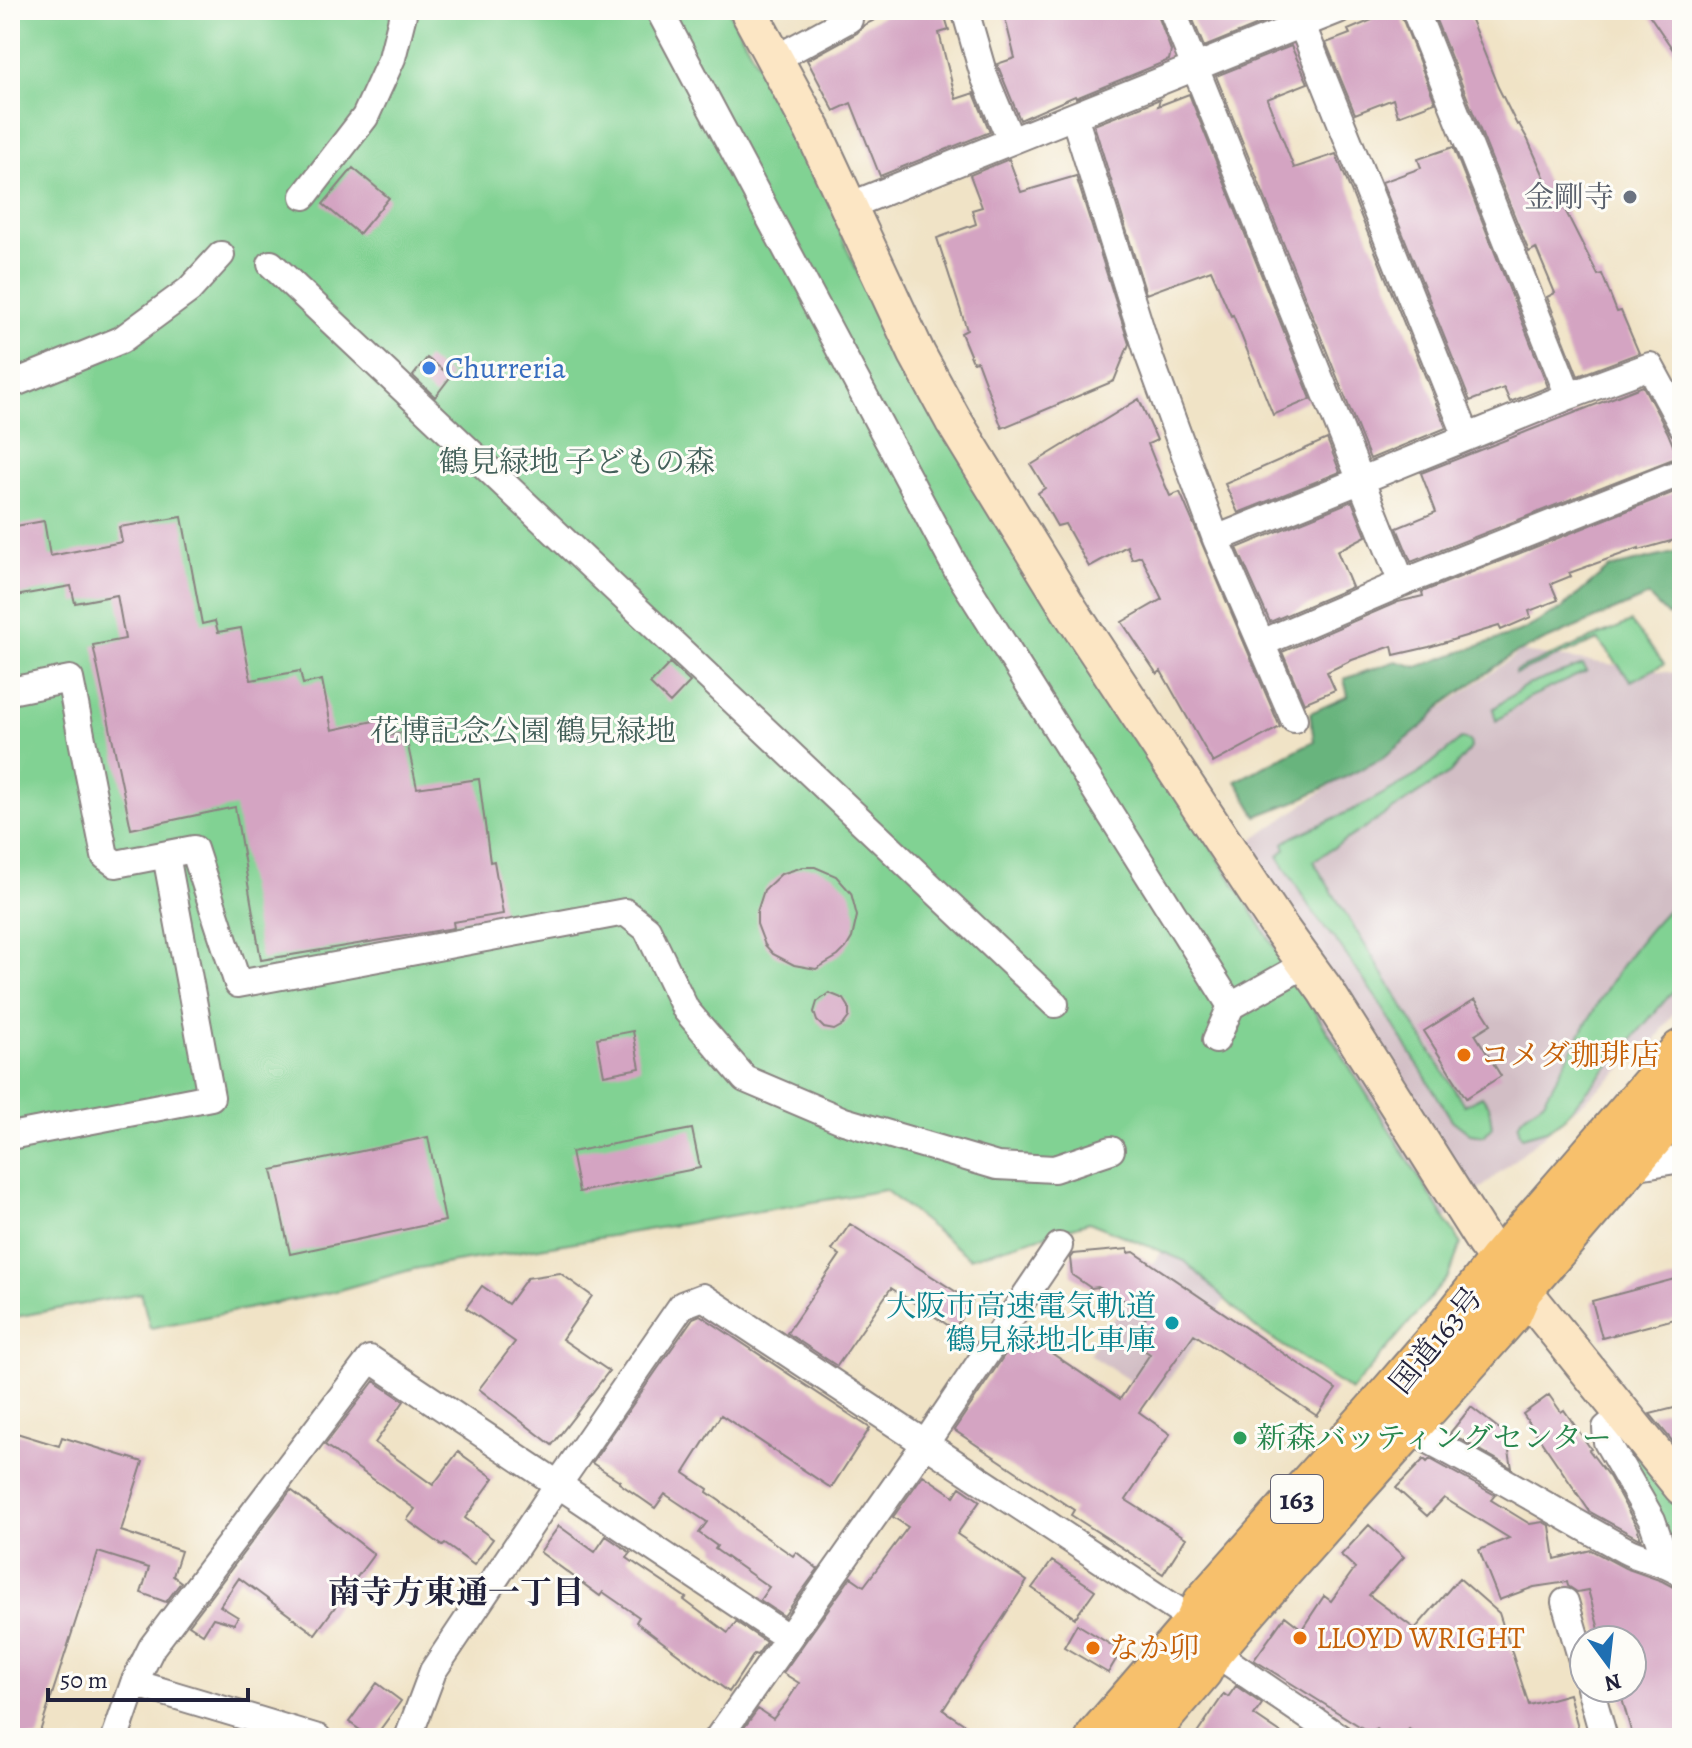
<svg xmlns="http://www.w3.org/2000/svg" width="1692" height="1748" font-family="Alegreya,'Noto Serif JP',serif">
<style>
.industrial{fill:#d2bec5}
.green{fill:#81d293;stroke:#527a67;stroke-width:2}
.forest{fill:#68b47d;stroke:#456b5c;stroke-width:2}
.building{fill:#d4a4c2}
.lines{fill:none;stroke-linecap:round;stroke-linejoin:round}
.street-casing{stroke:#898280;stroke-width:30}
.secondary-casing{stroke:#898280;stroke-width:40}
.highway-casing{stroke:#898280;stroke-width:48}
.street{stroke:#fff;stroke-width:26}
.secondary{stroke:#fce6c4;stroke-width:36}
.highway{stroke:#f7c06c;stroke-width:44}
.worship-dot{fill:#6b7280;stroke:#fdfcf7;stroke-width:3}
.shop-dot{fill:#3f7fe0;stroke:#fdfcf7;stroke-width:3}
.food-dot{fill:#e8710a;stroke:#fdfcf7;stroke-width:3}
.culture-dot{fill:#0f9aa8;stroke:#fdfcf7;stroke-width:3}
.leisure-dot{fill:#2e9e5b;stroke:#fdfcf7;stroke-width:3}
.labels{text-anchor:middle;stroke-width:6;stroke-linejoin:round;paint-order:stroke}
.shield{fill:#fdfcf7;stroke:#646373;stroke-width:2}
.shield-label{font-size:28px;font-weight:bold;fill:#22223b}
.worship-label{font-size:30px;fill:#5b616d;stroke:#fdfcf7;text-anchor:end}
.shop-label{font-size:30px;fill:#366cbe;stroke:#fdfcf7;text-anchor:start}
.park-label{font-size:30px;fill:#43605a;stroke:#fdfcf7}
.food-label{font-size:30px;fill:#c56008;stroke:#fdfcf7;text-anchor:start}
.culture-label{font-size:30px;fill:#0d838f;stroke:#fdfcf7;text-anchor:end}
.street-label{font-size:30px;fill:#22223b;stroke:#fdfcf7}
.leisure-label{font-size:30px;fill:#27864d;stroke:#fdfcf7;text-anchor:start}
.neighbourhood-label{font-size:32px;font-weight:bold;fill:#22223b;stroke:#fdfcf7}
</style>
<rect width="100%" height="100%" fill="#fdfcf7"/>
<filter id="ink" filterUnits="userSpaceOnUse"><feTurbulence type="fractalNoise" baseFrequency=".0125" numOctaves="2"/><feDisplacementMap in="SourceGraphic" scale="16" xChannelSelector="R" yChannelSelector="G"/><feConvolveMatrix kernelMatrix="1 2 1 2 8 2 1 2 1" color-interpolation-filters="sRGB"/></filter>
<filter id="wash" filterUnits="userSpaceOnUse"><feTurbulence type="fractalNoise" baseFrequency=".006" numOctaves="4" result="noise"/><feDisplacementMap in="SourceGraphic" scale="32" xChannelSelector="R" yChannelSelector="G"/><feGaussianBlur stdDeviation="1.8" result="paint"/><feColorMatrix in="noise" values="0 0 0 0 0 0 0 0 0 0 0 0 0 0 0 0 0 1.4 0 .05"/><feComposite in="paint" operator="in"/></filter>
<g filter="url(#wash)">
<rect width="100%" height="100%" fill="#f0e3c6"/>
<path class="industrial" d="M1521 652 1682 674V1000L1655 1041 1401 1256 1234 1288 1156 1398 1089 1354 1153 1264 1180 1220 996 1020Z"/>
<path class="green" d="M10 10H728L800 141 842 225 839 230 891 348 898 349 1461 1244 1448 1277 1351 1391 1253 1326 1185 1261 1089 1222 970 1258 885 1190 414 1269 332 1292 150 1328 141 1293 10 1318Z
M1631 622 1664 664 1631 681 1598 640 1515 674V671Z
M1583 665 1587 671 1528 698 1496 721 1493 709 1525 686Z
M1461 739 1470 741 1471 748 1450 773 1313 861 1464 1105 1482 1096 1489 1106 1492 1127 1484 1136 1470 1134 1452 1120 1379 1002 1339 945 1313 913 1278 856 1286 849 1284 843 1293 837 1363 805 1417 775Z
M1682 896V981L1562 1120 1547 1130 1522 1137C1510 1118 1531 1112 1544 1101 1584 1029 1619 952 1682 896Z
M1620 1434 1682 1510V1563L1614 1438Z"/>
<path class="forest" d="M1682 551V604L1668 616 1648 596 1512 655 1442 705 1424 725 1382 759 1299 800 1257 816 1236 781 1314 741 1310 713 1348 696 1344 679 1396 661 1417 667 1522 631 1561 609 1609 568Z"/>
<g id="blocks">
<path class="building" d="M895 10H943L949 30 939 33 956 99 974 93 990 132 880 176 851 103 834 111 807 60 857 33 864 25Z
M1003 10H1156L1171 51 1169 60 1076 98 1075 96 1020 120 997 64 1015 58Z
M1189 10H1277L1280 16 1204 47Z
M1386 10H1399L1435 102 1398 116 1393 99 1355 114 1326 43 1350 34 1348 30 1372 20 1370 16Z
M1432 10H1467L1498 87 1517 125 1519 124 1528 140 1550 190 1554 188 1598 275 1602 274 1617 312 1621 311 1639 353 1578 376 1547 297 1555 293 1536 248 1529 252Z
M1646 10H1682V63Z
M1291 46 1308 83 1267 99 1294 168 1336 154 1446 428 1370 459 1216 76Z
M1189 94 1311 399 1273 415 1233 315 1231 316 1211 270 1146 294 1094 125 1160 99 1158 106Z
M1453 147 1548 387 1510 402 1504 388 1470 401 1382 182 1421 168 1418 159Z
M1009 159 1021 192 1076 176 1129 344 1114 381 1002 428 977 361 973 362 961 333 967 330 937 238 976 224 972 210 982 207 970 175Z
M353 168 389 198 359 234 323 204Z
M427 358 451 376 435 397 413 376Z
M1643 386 1668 433 1678 457 1411 562 1397 528 1436 512 1421 473Z
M1139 399 1157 440 1148 444 1156 464 1170 496 1180 492 1280 727 1213 763 1161 671 1157 674 1122 622 1162 599 1141 556 1132 559 1127 546 1089 567 1065 524 1057 526 1038 493 1045 488 1031 465Z
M1327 439 1340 472 1238 513 1225 484Z
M1682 489V538L1639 550V548L1569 573 1571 576 1551 584 1558 600 1529 611 1531 617 1501 630 1499 626 1429 647 1394 655 1392 646 1352 660 1327 672 1335 690 1304 703 1282 652 1398 602 1423 596 1422 592Z
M1352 501 1366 536 1337 551 1352 587 1270 622 1237 548Z
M182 517 202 624 215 621 218 632 241 628 251 680 300 671 303 684 322 680 332 730 383 719 387 736 405 732 417 788 479 779 490 862 494 861 503 914 453 922 454 928 261 960 235 807 131 829 93 645 125 639 117 595 75 603 71 586 10 597V527L44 521 50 556 122 542 119 527Z
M670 663 690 682 670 703 650 684Z
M803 867H815L836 876 851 893 857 916 852 938 846 948 838 956 816 969 794 965 773 954 765 945 757 924V912L764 890 781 874Z
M829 993 844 999 849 1007V1017L843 1025 834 1030 824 1028 817 1021 814 1012 817 1002Z
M1475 999 1491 1024 1475 1034 1501 1076 1466 1098 1424 1031Z
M633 1031 640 1068 604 1075 597 1038Z
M692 1129 700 1168 579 1192 571 1152Z
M428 1137 445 1221 290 1254 272 1170Z
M850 1224 972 1302 954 1329 891 1288 837 1366 787 1333 840 1255 832 1250Z
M1128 1249V1253L1134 1252 1336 1389 1317 1416 1194 1334 1139 1412 1170 1434 1126 1500 1186 1538 1163 1574 1071 1515 1074 1510 954 1430 1020 1332 1120 1399 1150 1354 1130 1341 1149 1313 1098 1287 1091 1288 1072 1275 1070 1258 1073 1254Z
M560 1273 592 1296 562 1339 609 1371 552 1445 479 1389 515 1342 466 1308 482 1286 508 1304 527 1278Z
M1682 1277V1317L1602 1338 1592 1301Z
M700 1315 870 1428 831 1488 721 1415 684 1473 708 1489 707 1492 737 1513 753 1528 793 1556 796 1552 818 1569 784 1616 760 1600 769 1587 715 1549 717 1546 699 1533 707 1522 665 1494 655 1508 619 1483 620 1481 592 1463 693 1318Z
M374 1381 404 1401 375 1443 433 1485 458 1452 494 1478 465 1518 493 1539 474 1565 445 1544 443 1546 407 1520 415 1509 325 1445Z
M1549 1395 1561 1412 1564 1410 1591 1449 1589 1450 1610 1478 1637 1527 1641 1540 1590 1512 1523 1414Z
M1682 1406V1453L1650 1414Z
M1471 1407 1506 1434 1512 1468 1450 1433Z
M10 1431 59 1446 62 1437 143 1462 121 1531 181 1551 173 1576 181 1582 166 1602 141 1593 149 1568 98 1552 38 1738H10Z
M1424 1459 1427 1462 1430 1459 1495 1495 1491 1500 1530 1524 1543 1522 1550 1526 1555 1559 1591 1550 1625 1568 1662 1581 1675 1588 1678 1596 1682 1595V1738H1633L1619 1688H1632V1640H1602L1588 1590 1577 1592 1568 1586 1567 1582 1534 1587 1499 1600 1479 1550 1509 1538 1444 1498 1427 1516 1396 1488Z
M923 1475 954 1496 960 1487 980 1501 957 1534 1027 1581 943 1710 985 1738H750L741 1732 758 1709 773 1719 786 1703 799 1683 783 1673 851 1577 864 1586 908 1527 893 1517Z
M291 1490 374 1554 315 1634 239 1578 220 1606 238 1617 234 1624 213 1618 203 1634 189 1625Z
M1369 1525 1404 1557 1369 1595 1415 1629 1459 1578 1499 1613 1529 1705 1569 1694 1581 1738H1421L1409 1729 1402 1738H1389L1376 1729 1372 1734 1254 1660 1285 1616 1302 1629 1324 1596 1331 1601 1355 1568 1341 1555Z
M559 1526 595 1552 606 1536 631 1553 627 1558 686 1598 684 1600 728 1633 736 1622 766 1642 757 1655 754 1654 729 1692 636 1622 639 1617 603 1592 600 1596 540 1552Z
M1052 1561 1095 1590 1075 1618 1032 1588Z
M1077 1624 1121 1651 1108 1673 1064 1647Z
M377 1683 401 1701 374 1738H371L349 1722Z
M1236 1686 1262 1704 1254 1715 1288 1738H1194L1224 1694 1228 1697Z"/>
</g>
</g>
<g filter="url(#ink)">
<use href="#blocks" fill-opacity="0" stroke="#898280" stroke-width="2"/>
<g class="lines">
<defs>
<path id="street" d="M659 10 957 570 1231 1006
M965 10 984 76 1011 141
M1172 10 1402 583
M1296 10 1467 437
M1415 10 1569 396
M775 59 849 19 848 10
M1074 116 1149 356 1216 539 1294 719
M304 196 365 117 392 58 404 10
M849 206 1338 10
M271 264 1055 1004
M10 385 121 340 189 290 221 255
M1216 539 1569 396 1650 366 1682 425
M1262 643 1402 583 1682 472
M10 691 70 679 105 856 116 864 194 849 238 984 625 912 647 929 686 1010 745 1079 844 1121 997 1166 1054 1169 1111 1150
M1216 1040 1231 1006 1306 964
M10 1136 211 1097 166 855
M1625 1168 1682 1159
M1623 1414 1606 1428 1607 1442 1652 1520 1662 1549 1675 1568
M1407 1429C1482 1466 1552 1510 1625 1550 1643 1560 1666 1561 1682 1574
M1565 1602 1584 1667
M134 1683 318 1738
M1590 1688 1604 1738
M115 1738 134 1683 152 1647 370 1359 787 1637
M408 1738 433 1671 557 1486 682 1305 703 1297 1197 1623 1211 1650 1340 1738
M718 1738 925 1444 1059 1246"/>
<path id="secondary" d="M748 10 813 130 917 354 953 420 1069 609 1278 925 1325 990 1485 1243 1682 1487"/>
<path id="highway" d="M1098 1738 1197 1623 1205 1604 1391 1395 1447 1330 1499 1263 1682 1052
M1142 1738 1200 1670 1211 1650C1308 1535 1411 1425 1510 1312L1520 1289 1682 1101"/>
</defs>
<use href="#street" class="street-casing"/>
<use href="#secondary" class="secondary-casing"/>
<use href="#highway" class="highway-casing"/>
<use href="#street" class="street"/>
<use href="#secondary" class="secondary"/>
<use href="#highway" class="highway"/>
</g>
</g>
<circle class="worship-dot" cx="1630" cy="197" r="8"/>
<circle class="shop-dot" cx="429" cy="368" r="8"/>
<g class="food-dot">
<circle cx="1464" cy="1055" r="8"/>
<circle cx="1300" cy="1638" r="8"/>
<circle cx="1093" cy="1648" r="8"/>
</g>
<circle class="culture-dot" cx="1172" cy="1323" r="8"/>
<circle class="leisure-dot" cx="1240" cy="1438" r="8"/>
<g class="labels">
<rect class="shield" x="1271" y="1475" width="52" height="48" rx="6"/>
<g class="shield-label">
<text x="1297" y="1509">163</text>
</g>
<g class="worship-label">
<text x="1614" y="207">金剛寺</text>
</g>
<g class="shop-label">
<text x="445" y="378">Churreria</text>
</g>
<g class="park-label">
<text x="577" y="472">鶴見緑地 子どもの森</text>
<text x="523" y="741">花博記念公園 鶴見緑地</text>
</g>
<g class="food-label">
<text x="1480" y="1065">コメダ珈琲店</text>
<text x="1316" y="1648">LLOYD WRIGHT</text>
<text x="1109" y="1658">なか卯</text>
</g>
<g class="culture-label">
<text x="1156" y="1316">大阪市高速電気軌道<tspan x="1156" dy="34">鶴見緑地北車庫</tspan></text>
</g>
<g class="street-label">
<text transform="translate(1436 1340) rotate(-51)" y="10">国道163号</text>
</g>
<g class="leisure-label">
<text x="1256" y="1448">新森バッティングセンター</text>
</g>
<g class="neighbourhood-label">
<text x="456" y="1603">南寺方東通一丁目</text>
</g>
</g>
<rect width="1692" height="1748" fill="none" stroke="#fdfcf7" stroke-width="40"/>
<g transform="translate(1608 1664) rotate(165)"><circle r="38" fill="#fdfcf7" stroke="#a5a5ac" stroke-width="2"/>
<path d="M0-6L14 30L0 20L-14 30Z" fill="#1f6fb2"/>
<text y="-12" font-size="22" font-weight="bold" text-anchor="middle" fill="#22223b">N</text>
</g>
<path d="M48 1688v12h200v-12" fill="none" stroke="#22223b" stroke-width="4"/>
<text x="60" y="1688" font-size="24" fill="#22223b" stroke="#fdfcf7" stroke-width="6" paint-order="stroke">50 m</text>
</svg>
